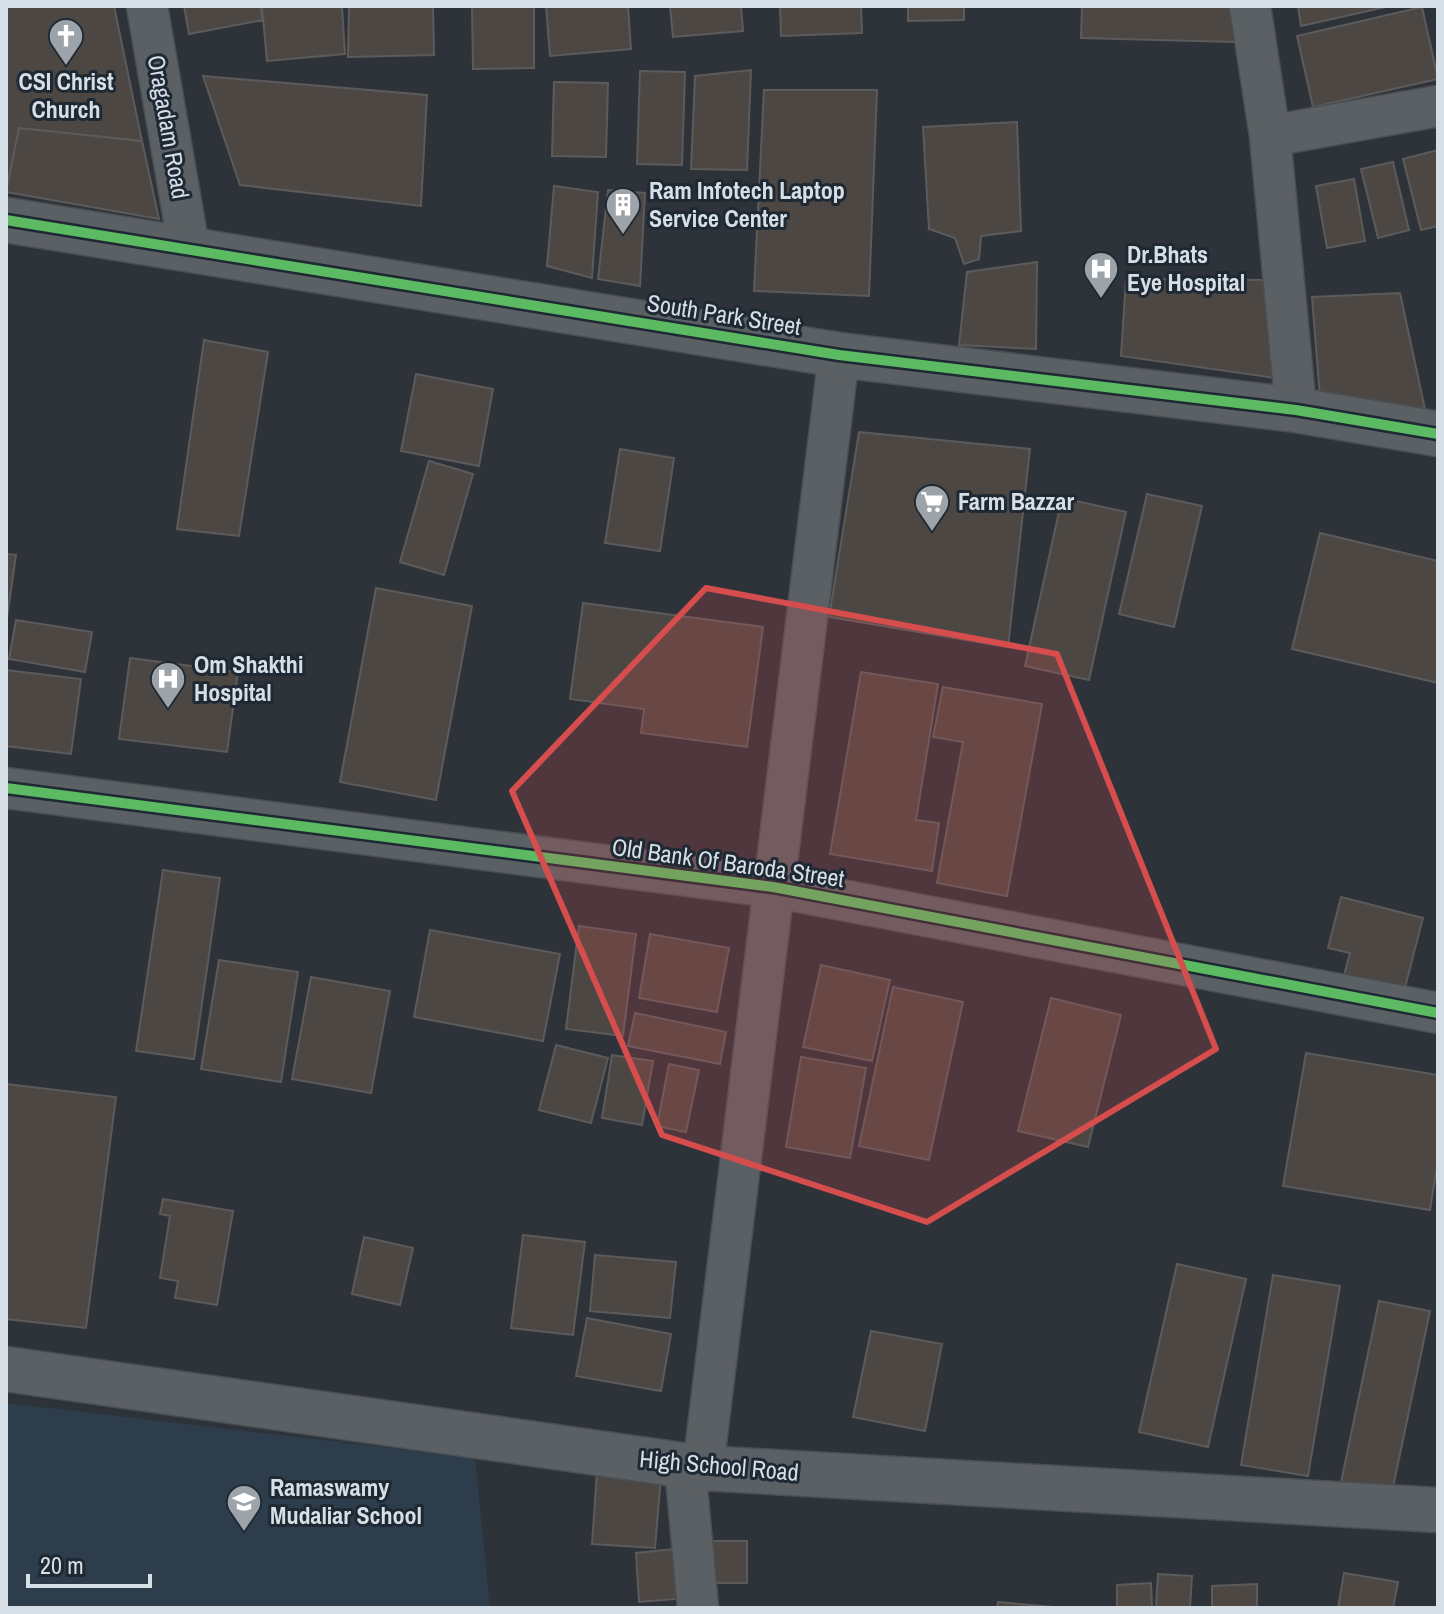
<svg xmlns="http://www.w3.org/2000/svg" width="1444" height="1614" font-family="'Archivo Narrow',sans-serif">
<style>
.built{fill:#2d3d4b}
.building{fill:#4d4743;stroke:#5c5b5c;stroke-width:2}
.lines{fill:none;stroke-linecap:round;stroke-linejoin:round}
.minor-casing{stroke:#494f53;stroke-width:43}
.tertiary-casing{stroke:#494f53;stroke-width:47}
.minor{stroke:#5b6064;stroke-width:40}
.tertiary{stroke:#5b6064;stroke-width:44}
.cycleway-casing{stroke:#1e2934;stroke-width:15}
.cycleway{stroke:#5cba63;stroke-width:10}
.marked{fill:#d64d4e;fill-opacity:0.2;stroke:#d64d4e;stroke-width:6;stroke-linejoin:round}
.labels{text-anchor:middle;stroke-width:6;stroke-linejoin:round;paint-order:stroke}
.poi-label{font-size:24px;font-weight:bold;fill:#d7dfe6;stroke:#1e2934;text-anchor:start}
.street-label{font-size:24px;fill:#d7dfe6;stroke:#1e2934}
</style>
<rect width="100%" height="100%" fill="#2d3339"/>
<path class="built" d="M6 1403 475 1458 490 1608H6Z"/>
<path class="building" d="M6 6H114L142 141 19 128 6 192Z
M184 6H260L263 20 189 34Z
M262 6H342L345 54 267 61Z
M349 6H433L434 55 348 57Z
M472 6H534V68L473 69Z
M546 6H628L631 49 550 56Z
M670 6H741L743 31 673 37Z
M780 6H861L862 33 781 36Z
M908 6H964V20L908 21Z
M1082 6H1235L1234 42 1081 38Z
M1298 6H1390L1301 26Z
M1422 7 1438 79 1313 107 1297 36Z
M751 70 747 170 691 169 695 76Z
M640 71 685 72 682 165 637 164Z
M203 76 427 95 421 206 240 185Z
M554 82 608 83 606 157 552 156Z
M764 90H877L869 296 754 291Z
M1017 122 1021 231 981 236 979 259 964 264 955 238 929 229 923 127Z
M19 128 142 141 159 219 6 192Z
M1438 150V226L1421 230 1403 159Z
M1393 162 1409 230 1378 238 1361 169Z
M1354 179 1365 241 1327 248 1316 186Z
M554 186 598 192 592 278 547 266Z
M608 190 645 193 640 286 598 279Z
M1037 262 1036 349 959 345 967 272Z
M1126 279 1266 280 1282 379 1121 356Z
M1400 293 1425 409 1320 398 1312 297Z
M204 340 268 352 239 536 177 529Z
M416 374 493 389 479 466 401 451Z
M859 432 1030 449 1008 647 829 617Z
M620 449 674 458 660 551 605 543Z
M429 461 473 474 444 575 400 562Z
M1147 494 1202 506 1174 627 1119 614Z
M1062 498 1126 512 1089 680 1025 666Z
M1320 533 1438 561V683L1292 649Z
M6 554 16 555 6 625Z
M376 588 472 606 436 800 340 782Z
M583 603 763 627 747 747 641 733 644 709 570 699Z
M16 620 92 632 85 672 9 659Z
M130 658 238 672 227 752 119 739Z
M6 670 81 679 71 754 6 746Z
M861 672 938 684 916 820 939 823 932 871 830 854Z
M943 687 1042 704 1007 896 937 883 963 742 933 737Z
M163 870 220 878 194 1059 136 1051Z
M1341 897 1423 918 1402 999 1342 983 1350 953 1328 948Z
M579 926 636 934 623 1036 566 1029Z
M430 930 560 954 543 1041 414 1017Z
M650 934 729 948 717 1012 639 998Z
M219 960 298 972 281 1082 201 1069Z
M821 965 890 980 872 1061 803 1047Z
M311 977 390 991 371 1093 292 1079Z
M893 987 963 1002 929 1160 859 1146Z
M1051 998 1121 1015 1088 1147 1018 1131Z
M635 1013 726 1032 720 1064 628 1046Z
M556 1045 608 1058 591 1123 539 1110Z
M1306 1053 1438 1075V1160L1430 1210 1283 1186Z
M612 1055 653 1061 642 1125 602 1118Z
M801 1057 866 1068 850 1158 786 1147Z
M669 1064 699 1070 686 1132 657 1126Z
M6 1084 116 1097 86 1328 6 1319Z
M163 1199 233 1211 217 1305 175 1298 178 1281 160 1278 170 1216 160 1214Z
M523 1235 585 1242 573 1335 511 1328Z
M364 1237 413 1248 400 1305 352 1294Z
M595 1255 676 1262 670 1318 590 1311Z
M1177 1264 1246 1279 1208 1447 1139 1432Z
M1273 1275 1340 1286 1308 1476 1241 1465Z
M1379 1301 1430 1311 1391 1497 1340 1487Z
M587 1318 671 1334 661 1391 576 1376Z
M871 1331 942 1344 925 1431 853 1417Z
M597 1472 661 1477 655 1548 592 1544Z
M707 1541H747V1583H706Z
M683 1548 687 1598 639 1602 636 1553Z
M1344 1573 1398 1582 1393 1608H1338Z
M1158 1574 1192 1576 1190 1608H1156Z
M1151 1583 1152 1608H1117V1585Z
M1257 1584V1608H1212V1586Z
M998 1602 1053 1607V1608H997Z"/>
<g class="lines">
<defs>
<path id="minor" d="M147 6 189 248
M1250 6 1270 136 1296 410
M1270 136 1438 106
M6 788 773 887 1438 1013
M685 1466 698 1608
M703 1468 839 355"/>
<path id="tertiary" d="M6 220 839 355 1296 410 1438 434
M6 1369 703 1468 1438 1510"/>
</defs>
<use href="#minor" class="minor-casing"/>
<use href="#tertiary" class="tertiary-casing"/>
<use href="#minor" class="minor"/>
<use href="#tertiary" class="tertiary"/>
<defs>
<path id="cycleway" d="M6 220 839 355 1296 410 1438 434
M6 788 773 887 1438 1013"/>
</defs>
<use href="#cycleway" class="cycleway-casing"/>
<use href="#cycleway" class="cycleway"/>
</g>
<path class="marked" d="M706 588 1057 654 1216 1049 927 1222 662 1135 512 791Z"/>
<defs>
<symbol id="church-pin" viewBox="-11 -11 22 30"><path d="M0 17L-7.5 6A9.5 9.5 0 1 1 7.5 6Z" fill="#9ca3a9" stroke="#1e2934"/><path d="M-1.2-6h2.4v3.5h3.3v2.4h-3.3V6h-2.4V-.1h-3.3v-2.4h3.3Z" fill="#fff"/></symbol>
<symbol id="building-pin" viewBox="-11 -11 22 30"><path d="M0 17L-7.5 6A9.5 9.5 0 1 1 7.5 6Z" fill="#9ca3a9" stroke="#1e2934"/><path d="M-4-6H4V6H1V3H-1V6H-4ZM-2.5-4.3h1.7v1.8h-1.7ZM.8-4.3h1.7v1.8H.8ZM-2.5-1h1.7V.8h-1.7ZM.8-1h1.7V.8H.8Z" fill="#fff"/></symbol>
<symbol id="hospital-pin" viewBox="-11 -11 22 30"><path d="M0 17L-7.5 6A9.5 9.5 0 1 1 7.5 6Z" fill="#9ca3a9" stroke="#1e2934"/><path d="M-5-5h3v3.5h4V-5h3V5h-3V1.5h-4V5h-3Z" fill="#fff"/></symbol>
<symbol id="supermarket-pin" viewBox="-11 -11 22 30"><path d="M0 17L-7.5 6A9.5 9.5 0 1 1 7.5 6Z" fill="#9ca3a9" stroke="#1e2934"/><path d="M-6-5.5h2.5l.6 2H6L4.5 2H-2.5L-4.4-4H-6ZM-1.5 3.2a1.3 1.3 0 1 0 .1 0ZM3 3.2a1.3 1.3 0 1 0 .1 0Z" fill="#fff"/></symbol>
<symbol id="school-pin" viewBox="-11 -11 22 30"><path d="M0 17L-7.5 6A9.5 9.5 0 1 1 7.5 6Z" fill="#9ca3a9" stroke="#1e2934"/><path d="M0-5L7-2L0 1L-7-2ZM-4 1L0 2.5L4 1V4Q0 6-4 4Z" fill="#fff"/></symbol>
</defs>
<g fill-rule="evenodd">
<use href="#church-pin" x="46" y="16" width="40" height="54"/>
<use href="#building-pin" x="603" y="185" width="40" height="54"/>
<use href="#hospital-pin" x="1081" y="249" width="40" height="54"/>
<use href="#supermarket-pin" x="912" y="482" width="40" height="54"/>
<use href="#hospital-pin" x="148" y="659" width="40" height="54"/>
<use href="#school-pin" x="224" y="1482" width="40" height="54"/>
</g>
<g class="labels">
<g class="poi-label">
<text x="66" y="90" text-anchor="middle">CSI Christ<tspan x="66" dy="28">Church</tspan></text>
<text x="649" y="199">Ram Infotech Laptop<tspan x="649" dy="28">Service Center</tspan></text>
<text x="1127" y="263">Dr.Bhats<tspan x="1127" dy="28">Eye Hospital</tspan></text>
<text x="958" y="510">Farm Bazzar</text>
<text x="194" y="673">Om Shakthi<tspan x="194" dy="28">Hospital</tspan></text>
<text x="270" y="1496">Ramaswamy<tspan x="270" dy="28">Mudaliar School</tspan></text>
</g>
<g class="street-label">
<text transform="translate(168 127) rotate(80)" y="8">Oragadam Road</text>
<text transform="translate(724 315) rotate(9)" y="8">South Park Street</text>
<text transform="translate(728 863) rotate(8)" y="8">Old Bank Of Baroda Street</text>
<text transform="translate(719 1466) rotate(5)" y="8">High School Road</text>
</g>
</g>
<rect width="1444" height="1614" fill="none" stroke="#d7dfe6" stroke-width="16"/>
<path d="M28 1574v12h122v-12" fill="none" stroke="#d7dfe6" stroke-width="4"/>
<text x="40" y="1574" font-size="24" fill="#d7dfe6" stroke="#1e2934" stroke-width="6" paint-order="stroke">20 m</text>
</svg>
